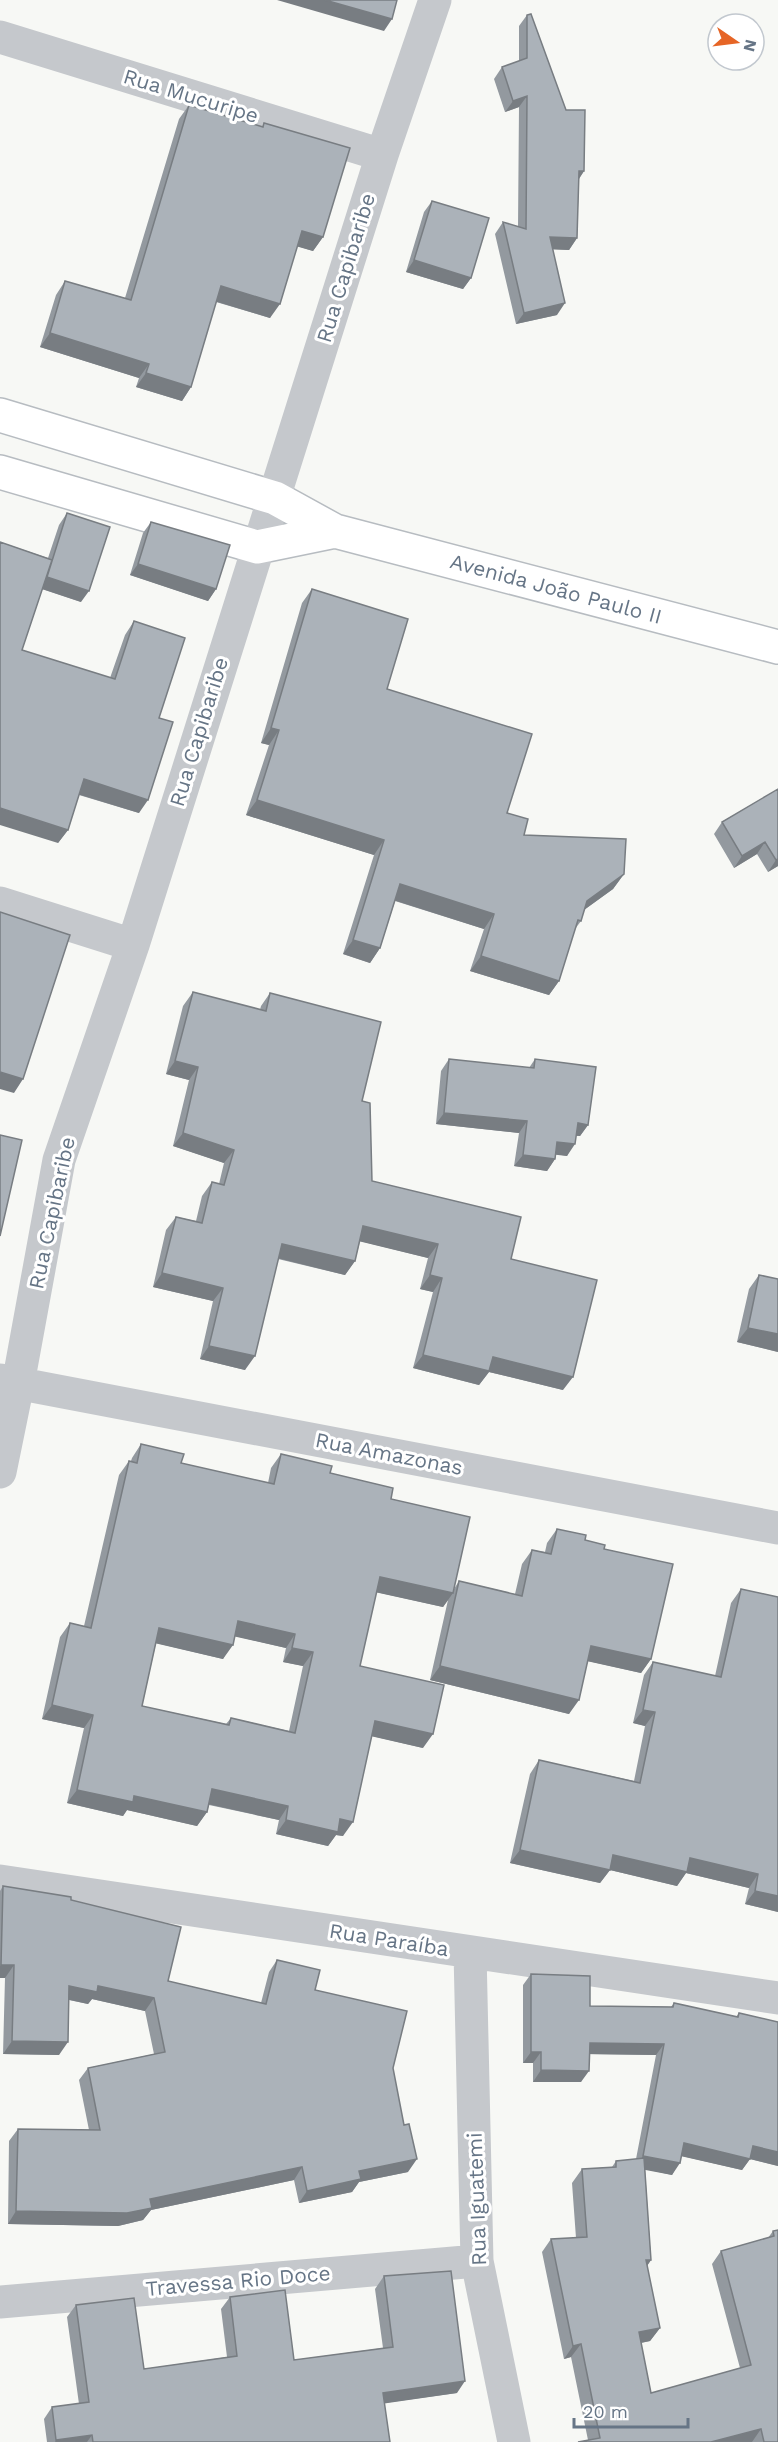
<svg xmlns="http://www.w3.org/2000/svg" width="778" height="2442" font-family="'Work Sans',sans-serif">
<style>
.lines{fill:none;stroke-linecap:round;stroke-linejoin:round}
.secondary-casing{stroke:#b7bcc1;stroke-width:36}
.minor{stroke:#c5c8cc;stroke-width:33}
.secondary{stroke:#fff;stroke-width:33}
.wall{fill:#93999f;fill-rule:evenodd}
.shaded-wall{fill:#787d82}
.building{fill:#abb2b9;stroke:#787d82;stroke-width:1.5;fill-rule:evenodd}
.labels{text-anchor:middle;stroke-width:6;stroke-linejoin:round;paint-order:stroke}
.street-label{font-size:21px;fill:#667586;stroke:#fff}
</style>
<rect width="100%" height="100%" fill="#f7f8f5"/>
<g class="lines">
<defs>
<path id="secondary" d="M0 415 275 498 335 531 778 647
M0 472 257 547 335 531"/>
</defs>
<use href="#secondary" class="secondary-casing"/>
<path class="minor" d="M0 37 382 155
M0 903 133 945
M0 1380 778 1528
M0 1472 18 1384 59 1160 133 945 382 155 435 0
M0 1881 778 1998
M470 1952 477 2261 514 2442
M0 2302 477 2261"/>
<use href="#secondary" class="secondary"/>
</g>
<path class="wall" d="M527 15 584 171 579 179 577 238 569 250 553 249 557 315 516 324 495 234 503 222 518 227 519 107 505 112 494 79 502 67 519 61V26Z
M189 105 262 127 264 123 323 237 313 251 297 246 270 318 216 302 191 387 182 401 136 387 139 378 40 347 56 295 65 281 125 298 179 119Z
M432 201 471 278 463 289 406 272 424 212Z
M67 513 81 602 42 589 22 650 110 678 125 635 134 621 159 718 139 813 79 795 68 830 58 843 0 542 48 558 59 525Z
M151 522 216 589 208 601 130 575 143 533Z
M312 589 387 689 507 813 524 835 624 874 613 889 584 910 581 921 575 929 559 981 549 995 470 971 484 929 395 901 380 948 370 963 343 954 374 855 246 815 269 745 261 743 302 603Z
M778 789V866L768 872 757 854 734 868 714 834 722 822Z
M193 992 260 1010 261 1006 270 993 362 1101 372 1181 511 1259 563 1390 489 1372 479 1385 413 1368 433 1292 420 1289 428 1258 360 1241 355 1261 345 1275 278 1259 245 1370 200 1359 213 1301 153 1287 166 1230 176 1217 196 1221 202 1196 212 1182 219 1184 224 1163 173 1146 189 1080 166 1074 183 1006Z
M449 1059 529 1068 535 1059 588 1125 580 1136H576L567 1156 556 1154 555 1159 547 1171 514 1166 519 1133 436 1124 441 1071Z
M759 1275 778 1352 737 1342 749 1289Z
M141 1444 181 1463 268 1483 271 1468 281 1454 330 1473 391 1499 454 1589 459 1581 515 1594 522 1564 532 1550 545 1552 547 1543 557 1529 585 1540 604 1549 651 1659 641 1673 588 1661 569 1714 430 1680 448 1600 443 1607 376 1592 360 1666 423 1748 372 1736 343 1836 336 1835 328 1846 276 1834 279 1820 209 1805 207 1812 197 1826 127 1810 123 1816 67 1803 84 1728 42 1719 60 1637 70 1623 84 1626 119 1475 129 1461H131L132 1458ZM235 1636 286 1648 283 1662 303 1666 289 1731 231 1718 226 1724 142 1706 156 1643 223 1659Z
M741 1589 778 1597V1912L745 1904 749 1888 686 1873 677 1886 610 1870 600 1883 510 1863 530 1774 539 1760 634 1781 645 1726 633 1723 644 1675 653 1662 715 1676 731 1603Z
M3 1886 71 1900 168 1981 261 2003 269 1972 277 1960 315 1990 393 2068 408 2172 359 2182 352 2192 299 2203 294 2180 151 2210 143 2220 118 2226 8 2224 9 2141 18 2129 89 2130 79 2080 88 2068 154 2054 145 2011 92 1999 88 2004 69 2000 59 2055 3 2054 5 1978H0V1891Z
M531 1974 590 2006 671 2007 674 2003 736 2017 739 2013 778 2022V2166L750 2159 742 2170 682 2156 672 2175 645 2169 651 2260 647 2266 660 2328 650 2341 641 2343 651 2393 740 2368 712 2264 721 2251 768 2238 773 2231 778 2230V2442H578L588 2440 571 2357 564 2359 542 2252 551 2239 576 2238 572 2183 582 2169 612 2167 616 2161 636 2159 656 2055 589 2054 581 2082H533V2063H523V1985Z
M384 2276 457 2393 384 2403 390 2442H47L44 2419 52 2407 79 2404 67 2317 76 2305 144 2369 227 2357 221 2309 230 2297 294 2360 383 2348 375 2289Z"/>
<path class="shaded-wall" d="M277 0H325L392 19 384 31Z
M527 96 519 107 505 112 513 101Z
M579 171H584L576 183Z
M302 231 323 237 313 251 292 245Z
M550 237 577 238 569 250 542 249Z
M414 260 471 278 463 289 406 272Z
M221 286 280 304 270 318 211 300Z
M565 303 557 315 516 324 524 313Z
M50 333 149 364 139 378 40 347Z
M146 373 191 387 182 401 136 387Z
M138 564 216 589 208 601 130 575Z
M47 577 89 591 81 602 39 588Z
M271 728 279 730 269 745 261 743Z
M84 779 148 800 139 813 74 793Z
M257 800 384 840 374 855 246 815Z
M0 808 68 830 58 843 0 825Z
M765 842 757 854 734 868 742 856Z
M778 859V866L768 872 776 860Z
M624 874 613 889 577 915 587 901Z
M400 884 494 914 484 929 390 899Z
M353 940 380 948 370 963 343 954Z
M481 956 559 981 549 995 470 971Z
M175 1061 198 1067 189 1080 166 1074Z
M0 1072 23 1079 14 1093 0 1089Z
M444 1113 527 1121 519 1133 436 1124Z
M578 1123 588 1125 580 1136 570 1135Z
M183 1133 234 1150 224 1163 173 1146Z
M557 1142 575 1144 567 1156 549 1154Z
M523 1155 555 1159 547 1171 514 1166Z
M363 1226 438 1244 428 1258 354 1240Z
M282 1244 355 1261 345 1275 273 1257Z
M162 1273 223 1288 213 1301 153 1287Z
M430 1275 442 1278 433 1292 420 1289Z
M748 1328 778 1334V1352L737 1342Z
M209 1346 255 1356 245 1370 200 1359Z
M423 1355 493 1357 573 1377 563 1390 489 1372 479 1385 413 1368Z
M380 1577 453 1593 443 1607 370 1591Z
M238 1621 295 1634 286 1648 228 1635Z
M159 1628 233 1645 223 1659 150 1642Z
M591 1646 651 1659 641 1673 582 1660Z
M292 1648 313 1652 303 1666 283 1662Z
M440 1666 579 1700 569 1714 430 1680Z
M52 1705 93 1715 84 1728 42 1719Z
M643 1710 655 1712 645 1726 633 1723Z
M375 1721 433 1734 423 1748 366 1735Z
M212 1789 288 1806 279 1820 203 1803Z
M77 1790 134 1796 207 1812 197 1826 127 1810 123 1816 67 1803Z
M340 1819 353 1822 343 1836 336 1835 328 1846 276 1834 286 1820Z
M520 1850 613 1855 690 1858 758 1874 749 1888 686 1873 677 1886 610 1870 600 1883 510 1863Z
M755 1891 778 1896V1912L745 1904Z
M1 1965H14L5 1978H0V1966Z
M69 1986H98L154 1998 145 2011 92 1999 88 2004 61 1998Z
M12 2041 68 2042 59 2055 3 2054Z
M590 2043 664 2044 656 2055 582 2054Z
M531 2052H541L533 2063H523Z
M541 2070 589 2071 581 2082H533Z
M684 2143 753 2146 778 2152V2166L750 2159 742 2170 676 2155Z
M643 2156 680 2163 672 2175 635 2168Z
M417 2159 408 2172 359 2182 352 2192 299 2203 307 2191 359 2171Z
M302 2167 294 2180 151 2210 143 2220 118 2226 8 2224 16 2211 150 2199Z
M646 2260H651L642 2273Z
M660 2328 650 2341 630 2345 639 2332Z
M581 2344 571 2357 564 2359 573 2346Z
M465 2381 457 2393 374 2405 383 2393Z
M761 2429 752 2442H711Z
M92 2435 87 2442H55L56 2440Z"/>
<path class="building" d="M325 0H397L392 19Z
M531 14 566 110H585L584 171H579L577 238 550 237 565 303 524 313 503 222 526 229 527 96 513 101 502 67 527 58V15Z
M189 105 263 127 264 123 350 148 323 237 302 231 280 304 221 286 191 387 146 373 149 364 50 333 65 281 131 300Z
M432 201 489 218 471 278 414 260Z
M67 513 110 527 89 591 47 577Z
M151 522 230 545 216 589 138 564Z
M0 542 52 560 22 650 115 679 134 621 185 638 159 718 173 722 148 800 84 779 68 830 0 808Z
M312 589 408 619 387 689 532 734 507 813 528 819 524 835 626 839 624 874 587 901 581 921 578 920 559 981 481 956 494 914 400 884 380 948 353 940 384 840 257 800 279 730 271 728Z
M778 789V859L776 860 765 842 742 856 722 822Z
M0 912 70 935 23 1079 0 1072Z
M193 992 266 1011 270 993 381 1022 362 1101 370 1103 372 1181 521 1217 511 1259 597 1280 573 1377 493 1357 489 1371 423 1355 442 1278 430 1275 438 1244 363 1226 355 1261 282 1244 255 1356 209 1346 223 1288 162 1273 176 1217 202 1223 212 1182 224 1185 234 1150 183 1133 198 1067 175 1061Z
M449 1059 534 1068 535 1059 596 1067 588 1125 578 1123 575 1144 557 1142 555 1159 523 1155 527 1121 444 1113Z
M0 1135 22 1140 0 1236Z
M759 1275 778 1279V1334L748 1328Z
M141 1444 184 1454 181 1463 274 1484 281 1454 332 1466 330 1473 393 1488 391 1499 470 1517 453 1593 380 1577 360 1666 444 1685 433 1734 375 1721 353 1822 340 1819 338 1832 286 1820 288 1806 212 1789 207 1812 134 1796 133 1802 77 1790 93 1715 52 1705 70 1623 91 1628 129 1461 137 1463ZM238 1621 295 1634 292 1648 313 1652 295 1733 231 1718 229 1725 142 1706 159 1628 233 1645Z
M557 1529 586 1535 585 1540 605 1545 604 1549 673 1564 651 1659 591 1646 579 1700 440 1666 459 1581 522 1596 532 1550 551 1554Z
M741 1589 778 1597V1896L755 1891 758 1874 690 1858 687 1872 613 1855 610 1870 520 1850 539 1760 640 1783 655 1712 643 1710 653 1662 721 1677Z
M3 1886 71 1897V1900L181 1927 168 1981 266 2004 277 1960 320 1970 315 1990 407 2011 393 2068 404 2125 409 2124 417 2159 359 2171 361 2179 307 2191 302 2167 150 2199 152 2208 127 2213 16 2211 18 2129 100 2130 88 2068 165 2052 154 1998 98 1986 97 1992 69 1986 68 2042 12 2041 14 1965H1Z
M531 1974 590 1976V2006L673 2007 674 2003 738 2017 739 2013 778 2022V2152L753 2146 750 2159 684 2143 680 2163 643 2156 664 2044 590 2043 589 2071 541 2070V2052H531Z
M644 2158 651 2260H646L660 2328 639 2332 651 2393 751 2365 721 2251 774 2236 773 2231 778 2230V2442H764L761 2429 711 2442H578L600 2438 581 2344 573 2346 551 2239 587 2237 582 2169 616 2167V2161Z
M451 2271 465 2381 383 2393 390 2442H93L92 2435 56 2440 52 2407 89 2402 76 2305 134 2298 144 2369 237 2356 230 2297 285 2290 294 2360 393 2347 384 2276Z"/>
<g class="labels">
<g class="street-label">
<text transform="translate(191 96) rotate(17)" y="7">Rua Mucuripe</text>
<text transform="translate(346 268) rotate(-73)" y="7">Rua Capibaribe</text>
<text transform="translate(556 589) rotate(15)" y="7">Avenida João Paulo II</text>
<text transform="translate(199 732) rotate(-73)" y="7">Rua Capibaribe</text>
<text transform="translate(52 1213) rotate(-78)" y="7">Rua Capibaribe</text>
<text transform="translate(389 1454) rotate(11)" y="7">Rua Amazonas</text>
<text transform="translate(389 1940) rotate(9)" y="7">Rua Paraíba</text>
<text transform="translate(477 2199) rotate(-92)" y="7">Rua Iguatemi</text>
<text transform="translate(238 2281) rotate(-5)" y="7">Travessa Rio Doce</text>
</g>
</g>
<g transform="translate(736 42) rotate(104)"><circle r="28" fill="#ffffff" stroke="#c2c8cf" stroke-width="1.5"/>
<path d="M0-4.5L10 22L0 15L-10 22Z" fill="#e66526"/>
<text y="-9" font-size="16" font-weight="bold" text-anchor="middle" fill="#667586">N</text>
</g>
<path d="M574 2418v9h114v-9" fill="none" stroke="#667586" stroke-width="3"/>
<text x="583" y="2418" font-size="18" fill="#667586" stroke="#ffffff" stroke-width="4.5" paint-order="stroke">20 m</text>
</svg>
